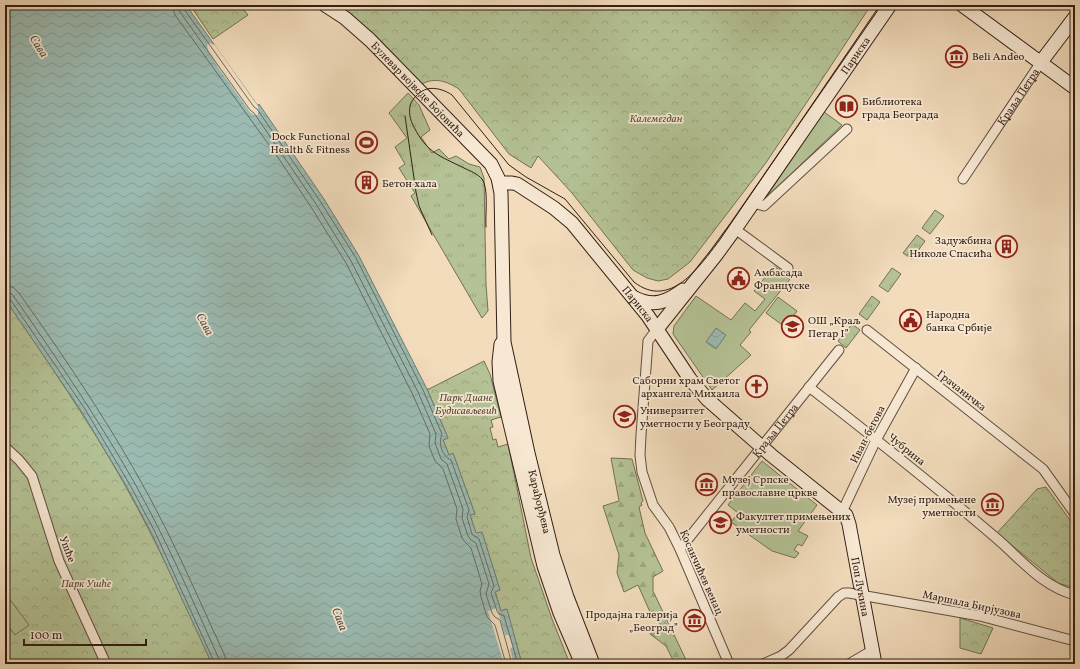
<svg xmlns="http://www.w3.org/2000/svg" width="1080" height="669" font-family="Vollkorn,serif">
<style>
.grass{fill:url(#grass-tufts);stroke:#747055}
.forest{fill:url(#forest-firs);stroke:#747055}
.park{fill:url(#park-crowns);stroke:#747055}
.garden{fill:#b4c295;stroke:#747055}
.water{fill:url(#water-waves);stroke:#717c73}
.pier{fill:#f2dcbc}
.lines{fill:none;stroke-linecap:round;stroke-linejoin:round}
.shore{stroke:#676c64;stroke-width:1}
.street-casing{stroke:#634e3f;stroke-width:11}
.secondary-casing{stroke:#331e15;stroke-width:15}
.street{stroke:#f7e8d3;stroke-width:9}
.secondary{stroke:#f7e8d3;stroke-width:13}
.tram{stroke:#331e15;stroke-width:1}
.labels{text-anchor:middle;stroke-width:3.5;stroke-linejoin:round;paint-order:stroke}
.street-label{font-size:11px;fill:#331e15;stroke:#f7e8d3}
.poi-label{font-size:11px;fill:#331e15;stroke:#f7e8d3;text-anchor:start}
.park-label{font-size:11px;font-style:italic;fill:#5a4f3b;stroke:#f7e8d3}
.water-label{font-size:12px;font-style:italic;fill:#524d44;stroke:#f7e8d3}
</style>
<defs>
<pattern id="grass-tufts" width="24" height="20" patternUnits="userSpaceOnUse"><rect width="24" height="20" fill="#b4c295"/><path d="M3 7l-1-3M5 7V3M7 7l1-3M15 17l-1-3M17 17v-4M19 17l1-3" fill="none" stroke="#9ba680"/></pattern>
<pattern id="forest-firs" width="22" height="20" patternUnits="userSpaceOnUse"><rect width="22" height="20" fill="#b4c295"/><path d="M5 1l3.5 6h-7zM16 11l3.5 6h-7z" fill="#9ba680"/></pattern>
<pattern id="park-crowns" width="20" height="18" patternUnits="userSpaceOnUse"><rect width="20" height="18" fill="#b4c295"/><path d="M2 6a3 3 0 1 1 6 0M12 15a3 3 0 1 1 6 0" fill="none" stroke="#9ba680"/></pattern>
<pattern id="water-waves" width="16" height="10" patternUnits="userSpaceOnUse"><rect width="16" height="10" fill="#9bbbb2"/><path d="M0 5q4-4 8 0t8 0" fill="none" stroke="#86a098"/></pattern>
</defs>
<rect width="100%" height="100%" fill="#f2dcbc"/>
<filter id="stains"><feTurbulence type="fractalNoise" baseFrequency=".005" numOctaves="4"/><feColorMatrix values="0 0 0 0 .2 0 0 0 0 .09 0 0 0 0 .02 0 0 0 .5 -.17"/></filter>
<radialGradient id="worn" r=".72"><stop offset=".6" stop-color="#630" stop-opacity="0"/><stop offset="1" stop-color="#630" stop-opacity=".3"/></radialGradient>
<path class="grass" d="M408 93 419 105 430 130 421 137 432 153 439 149 449 159 456 156 469 164 480 167 484 178 486 284 488 311 482 318 411 196 415 193 399 168 405 164 395 147 407 138 389 113Z
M935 210 944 216 930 234 922 228Z
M917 235 925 241 912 259 903 253Z
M892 268 901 274 888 292 879 286Z
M872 296 880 302 867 320 859 314Z
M852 324 860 330 846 348 838 341Z"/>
<path class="forest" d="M611 458 632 459 643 501 641 503 642 505 639 507 645 533 663 571 653 577V591L688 664H675L666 646 650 634 662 628 654 611 650 612 638 585 624 592 617 573 619 555 603 506 619 501Z"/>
<path class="park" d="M190 5H240L248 15 213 39Z
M334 5H871L809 99 765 164 690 262 668 279 658 281 647 278 633 270 572 193 538 156 531 168 509 154 459 89C446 81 435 77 422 84L374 34Z
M5 299C47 361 90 422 126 487 158 544 185 604 212 664H5Z
M484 361 490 374 501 417 491 420 493 427 490 428 493 440 496 439 498 447 508 444 531 558 552 619 570 664H522L506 609 501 611 495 591 500 590 482 533 476 534 470 515 475 514 453 454 449 455 443 440 448 438 427 389H429Z
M1046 487 1075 527V588L1058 583 997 533 1037 489Z
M960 618 993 628 981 654 960 648Z"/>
<path class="garden" d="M824 112 842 125 765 199Z
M774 266 791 278 749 330 751 332 740 345 751 355 712 390 673 334 674 326 696 296 731 320 745 303 755 311 765 299 754 291Z
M778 297 797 311 785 327 766 313Z
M762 461 817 505 798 531 808 536 802 546 798 544 794 550 799 553 795 558 772 551 731 522 738 513 728 505Z
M8 597 29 625 15 635 5 622V599Z"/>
<path class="water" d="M5 5H186L258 106 259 104 324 199 359 256 427 389 448 438 443 440 449 455 453 453 475 514 470 515 476 533 482 532 500 590 495 592 501 611 507 609 522 664H212L152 534 127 487 82 412 5 299Z
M716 328 726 335 716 349 706 342Z"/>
<path class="pier" d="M210 43 215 45 258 106V115H254L250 112 218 67 208 50 207 45Z
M497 608 505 635H509L513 647 510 649 514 664H504L488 611Z"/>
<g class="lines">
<path class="shore" d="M172 5 175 15 277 156 311 207 346 263 413 395 430 434 429 446 435 461 443 469 457 509 456 519 462 538 466 543 471 548 482 584 480 591 481 597 487 617 495 625 506 664
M178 5 180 12 250 110 254 113 316 204 351 261 418 392 436 434 435 443 441 459 447 464 463 509 462 518 468 536 471 540 476 543 489 584 486 594 492 613 495 617 500 620 512 664
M183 5 184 9 254 107 257 109 320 201 356 258 423 390 442 434C438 444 442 456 451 460L469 510 467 517 472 534 479 539 494 586 491 593 497 611 499 614 504 616 518 664
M5 286 13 287 19 293C72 368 124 445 165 527 186 569 205 613 225 656L226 664
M5 292 12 294 17 301C58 360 98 419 134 482 166 539 192 599 219 659L220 664
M5 297 10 299 85 409 130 485 155 532 215 664"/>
<defs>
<g id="street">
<path id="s1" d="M963 179 1041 62"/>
<path d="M753 203 764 206 847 129"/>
<path d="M735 229 788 268"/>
<path d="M657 329 648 341 641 435 640 455 642 472 653 505 669 527 680 549 729 664"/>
<path d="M867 330 1043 469 1075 514"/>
<path d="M809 387C872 436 934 485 995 537 1021 559 1041 586 1075 595"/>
<path d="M5 447 19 460 32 476 59 561 106 664"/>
<path d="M842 512 876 440 916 368"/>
<path id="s2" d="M680 549 839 350"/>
<path d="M763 664 781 656 789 650 838 597 844 593H849L980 616 1075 641"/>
<path d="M849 664 873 650"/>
</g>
<g id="secondary">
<path id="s3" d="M325 5 345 18 370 40 491 164 498 178 501 193 504 342 528 453 553 555 567 597 593 664"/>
<path d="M962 5 1075 88"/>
<path d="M1041 62 1075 17"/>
<path id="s4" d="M500 183H512L517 184 554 208 572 223 648 316 690 379 707 399 771 455 846 515 849 524 875 664"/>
<path d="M633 297C653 308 667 302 683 290"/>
<path id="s5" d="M657 329 716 255 735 229 890 5"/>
<path d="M501 344 499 362 500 381 544 566 560 613 582 664"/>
</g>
</defs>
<use href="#street" class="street-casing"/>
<use href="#secondary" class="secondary-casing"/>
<use href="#street" class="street"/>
<use href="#secondary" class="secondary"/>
<path class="tram" d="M405 116 416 192 419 206 432 235
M486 227C485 215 489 188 482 179 478 174 470 171 464 168 440 156 427 153 414 127 410 120 408 111 411 103 414 97 420 91 427 89 435 87 445 90 452 95L509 165 526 177 565 199 634 282C670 310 699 267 719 241L880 5"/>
</g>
<defs>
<symbol id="museum-ring" viewBox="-11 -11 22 22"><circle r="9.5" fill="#f7e8d3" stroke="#8f2418" stroke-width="1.5"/><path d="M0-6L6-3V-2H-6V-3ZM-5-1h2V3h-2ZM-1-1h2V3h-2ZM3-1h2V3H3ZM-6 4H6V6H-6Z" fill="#8f2418"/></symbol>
<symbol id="library-ring" viewBox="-11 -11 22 22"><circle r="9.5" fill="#f7e8d3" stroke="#8f2418" stroke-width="1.5"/><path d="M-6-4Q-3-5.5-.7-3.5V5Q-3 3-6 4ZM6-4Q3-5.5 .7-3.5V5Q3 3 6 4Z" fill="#8f2418"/></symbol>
<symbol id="stadium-ring" viewBox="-11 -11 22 22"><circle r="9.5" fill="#f7e8d3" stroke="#8f2418" stroke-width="1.5"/><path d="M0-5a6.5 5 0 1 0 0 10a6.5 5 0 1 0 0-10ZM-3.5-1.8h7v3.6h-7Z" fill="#8f2418"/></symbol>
<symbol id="building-ring" viewBox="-11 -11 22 22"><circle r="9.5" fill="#f7e8d3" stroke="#8f2418" stroke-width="1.5"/><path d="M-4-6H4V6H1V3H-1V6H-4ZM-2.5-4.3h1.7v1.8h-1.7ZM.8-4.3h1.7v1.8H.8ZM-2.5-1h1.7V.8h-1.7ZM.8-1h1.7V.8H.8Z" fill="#8f2418"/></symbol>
<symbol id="civic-ring" viewBox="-11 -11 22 22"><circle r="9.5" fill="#f7e8d3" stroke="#8f2418" stroke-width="1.5"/><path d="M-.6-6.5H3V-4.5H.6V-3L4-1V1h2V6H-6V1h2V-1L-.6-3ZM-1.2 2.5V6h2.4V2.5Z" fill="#8f2418"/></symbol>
<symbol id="school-ring" viewBox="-11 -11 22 22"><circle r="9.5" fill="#f7e8d3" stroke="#8f2418" stroke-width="1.5"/><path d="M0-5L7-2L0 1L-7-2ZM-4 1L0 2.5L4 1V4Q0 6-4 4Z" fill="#8f2418"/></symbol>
<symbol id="church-ring" viewBox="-11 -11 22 22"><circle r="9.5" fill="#f7e8d3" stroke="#8f2418" stroke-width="1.5"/><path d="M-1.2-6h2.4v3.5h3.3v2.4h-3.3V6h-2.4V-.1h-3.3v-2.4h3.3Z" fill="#8f2418"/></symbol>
<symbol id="university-ring" viewBox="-11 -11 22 22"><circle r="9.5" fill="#f7e8d3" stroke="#8f2418" stroke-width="1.5"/><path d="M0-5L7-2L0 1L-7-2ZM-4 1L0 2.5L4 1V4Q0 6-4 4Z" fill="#8f2418"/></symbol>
</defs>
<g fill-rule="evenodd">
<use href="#museum-ring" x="944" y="44" width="25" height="25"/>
<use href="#library-ring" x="834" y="94" width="25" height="25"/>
<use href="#stadium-ring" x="354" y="130" width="25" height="25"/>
<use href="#building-ring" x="354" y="170" width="25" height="25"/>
<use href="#building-ring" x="994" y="234" width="25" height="25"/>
<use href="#civic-ring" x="726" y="266" width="25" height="25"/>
<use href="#civic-ring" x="898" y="308" width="25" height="25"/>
<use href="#school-ring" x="780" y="314" width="25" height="25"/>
<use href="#church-ring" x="744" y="374" width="25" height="25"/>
<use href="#university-ring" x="612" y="404" width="25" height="25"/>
<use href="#museum-ring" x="694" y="472" width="25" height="25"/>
<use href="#museum-ring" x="980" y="492" width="25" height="25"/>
<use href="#university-ring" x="708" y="510" width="25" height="25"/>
<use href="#museum-ring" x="682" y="608" width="25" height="25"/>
</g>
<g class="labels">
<g class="street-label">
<text dy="4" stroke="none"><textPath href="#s5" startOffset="338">Париска</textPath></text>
<text dy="4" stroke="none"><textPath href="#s3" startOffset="126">Булевар војводе Бојовића</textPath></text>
<text dy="4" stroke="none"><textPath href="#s1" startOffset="99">Краља Петра</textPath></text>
<text dy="4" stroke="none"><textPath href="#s4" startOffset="189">Париска</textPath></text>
<text transform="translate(962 390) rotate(38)" y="4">Грачаничка</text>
<text dy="4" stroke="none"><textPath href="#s2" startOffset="152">Краља Петра</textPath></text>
<text transform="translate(867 434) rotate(-63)" y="4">Иван-бегова</text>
<text transform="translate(907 449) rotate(39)" y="4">Чубрина</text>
<text dy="4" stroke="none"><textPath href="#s3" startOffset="574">Карађорђева</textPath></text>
<text transform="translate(68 549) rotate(69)" y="4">Ушће</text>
<text transform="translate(702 572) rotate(66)" y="4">Косанчићев венац</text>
<text dy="4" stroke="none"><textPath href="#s4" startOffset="561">Поп Лукина</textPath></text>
<text transform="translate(972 604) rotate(12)" y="4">Маршала Бирјузова</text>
</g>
<g class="poi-label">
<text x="972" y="60">Beli Anđeo</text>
<text x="862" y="105">Библиотека<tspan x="862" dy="13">града Београда</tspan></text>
<text x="350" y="140" text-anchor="end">Dock Functional<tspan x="350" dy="13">Health &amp; Fitness</tspan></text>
<text x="382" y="187">Бетон хала</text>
<text x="992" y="244" text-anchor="end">Задужбина<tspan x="992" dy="13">Николе Спасића</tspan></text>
<text x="754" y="276">Амбасада<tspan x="754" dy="13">Француске</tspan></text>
<text x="926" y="318">Народна<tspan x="926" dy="13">банка Србије</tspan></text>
<text x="808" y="324">ОШ „Краљ<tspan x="808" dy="13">Петар I”</tspan></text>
<text x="740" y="384" text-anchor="end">Саборни храм Светог<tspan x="740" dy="13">архангела Михаила</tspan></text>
<text x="640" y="414">Универзитет<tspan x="640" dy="13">уметности у Београду</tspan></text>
<text x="722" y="483">Музеј Српске<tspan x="722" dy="13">православне цркве</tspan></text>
<text x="976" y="503" text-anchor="end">Музеј примењене<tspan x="976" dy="13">уметности</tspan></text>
<text x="736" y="520">Факултет примењених<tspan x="736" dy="13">уметности</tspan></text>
<text x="678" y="618" text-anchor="end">Продајна галерија<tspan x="678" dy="13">„Београд”</tspan></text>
</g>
<g class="park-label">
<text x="656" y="122">Калемегдан</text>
<text x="466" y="401">Парк Диане<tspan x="466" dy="13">Будисављевић</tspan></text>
<text x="86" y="587">Парк Ушће</text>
</g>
<g class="water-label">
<text transform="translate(39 46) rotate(58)" y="4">Сава</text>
<text transform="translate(205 324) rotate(62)" y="4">Сава</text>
<text transform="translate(340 619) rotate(68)" y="4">Сава</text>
</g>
</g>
<rect width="1080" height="669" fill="none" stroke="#f2dcbc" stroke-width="20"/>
<rect x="6" y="6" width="1068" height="657" fill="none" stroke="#331e15" stroke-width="2"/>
<rect x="10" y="10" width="1060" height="649" fill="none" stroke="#331e15"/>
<path d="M24 639v6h122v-6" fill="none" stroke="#331e15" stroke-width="2"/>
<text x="30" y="639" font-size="12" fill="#331e15" stroke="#f7e8d3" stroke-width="3" paint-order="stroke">100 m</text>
<rect width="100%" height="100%" filter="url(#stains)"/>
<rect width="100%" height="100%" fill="url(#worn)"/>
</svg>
